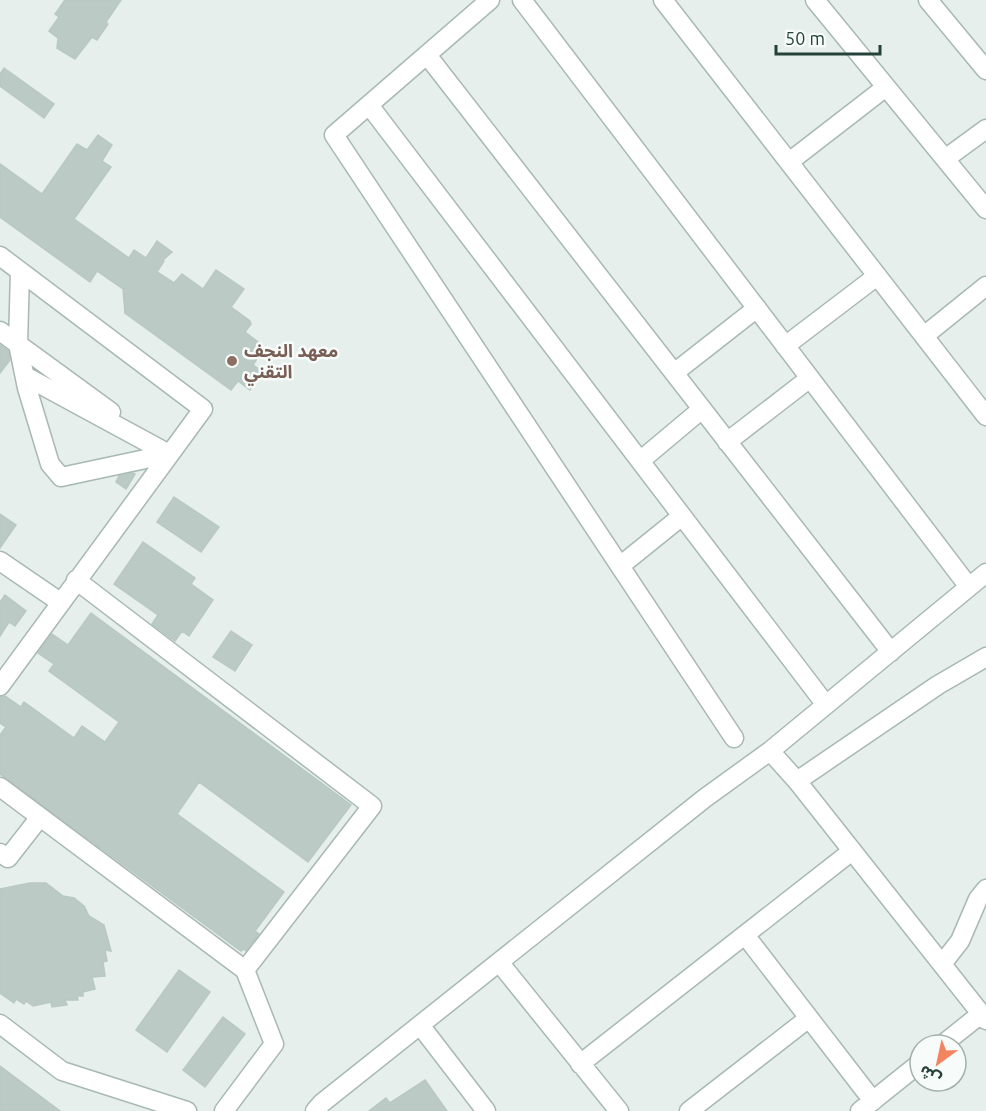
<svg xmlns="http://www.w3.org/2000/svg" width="986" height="1111" font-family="Ubuntu,'Noto Sans Arabic',sans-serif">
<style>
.building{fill:#bbcac4;stroke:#b8c9c2;stroke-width:1.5}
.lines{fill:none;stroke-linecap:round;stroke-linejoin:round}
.minor-casing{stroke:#a8b8b2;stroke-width:21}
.minor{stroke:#fff;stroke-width:18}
.education-dot{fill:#8d6e63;stroke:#f7fbf9;stroke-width:2}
.labels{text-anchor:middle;stroke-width:5;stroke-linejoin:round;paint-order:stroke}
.education-label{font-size:18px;font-weight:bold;fill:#785e54;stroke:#f7fbf9;text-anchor:start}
</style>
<rect width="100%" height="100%" fill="#e6efeb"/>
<path class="building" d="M65 0H121L106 22 108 24 97 40 92 37 75 59 57 48 58 38 49 31 59 17 55 14Z
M4 68 54 104 44 118 0 86V74Z
M98 135 112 145 102 161 111 167 74 219 129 258 134 250 146 258 157 241 172 252 163 260 164 261 157 272 174 283 182 274 203 289 216 270 244 289 231 307 250 321 251 324 245 332 262 345 261 347 263 349 253 365 263 372 250 390 238 381 231 390 125 313 123 289 97 271 90 282 0 217V164L42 194 77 144 87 150Z
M0 345 8 351 10 360 0 373Z
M133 473 135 474 126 489 116 482 119 476Z
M174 497 219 527 201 552 157 522Z
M0 514 16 525 0 548Z
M143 542 195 578 191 584 213 600 189 636 182 631 175 641 152 624 158 615 114 584Z
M5 595 26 611 15 626 9 622 0 636V602Z
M91 613 351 805 308 862 199 782 177 814 284 892 255 931 259 934 246 951 244 949 241 951 0 774V735L6 727 0 723V697L5 696 21 707 24 702 74 738 82 726 105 742 119 722 49 671 54 664 38 653 52 634 68 645Z
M231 631 252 645 235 671 213 657Z
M30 883H46L63 896 74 898 84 906 89 916 104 925 111 951 105 950 107 961 103 962 105 976 92 977 95 989 83 992V996H77L78 1000H65L67 1005 52 1007 51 1002 33 1006 26 1001 24 1004 16 999 14 1003 0 993V889Z
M179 970 210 992 167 1052 136 1030Z
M223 1017 245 1034 205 1087 183 1070Z
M0 1066 60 1111H0Z
M425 1080 447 1111H369L386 1098 390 1103Z"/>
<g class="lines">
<defs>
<path id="minor" d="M490 0 334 135 734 738
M522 0 969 587
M663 0 986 416
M815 0 986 209
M928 0 986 70
M427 55 891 652
M369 105 826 705
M945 159 986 129
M789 162 886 87
M0 256 203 409 0 686
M20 271 18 344 27 388 50 464 61 477 169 454 25 376
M0 331 111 412
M924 336 986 286
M785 346 877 276
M674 373 757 308
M727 442 810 378
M640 461 702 409
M0 561 60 602
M620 566 682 516
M770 751 797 781 986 1020
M797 781 938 685 986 657
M0 787 245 970 372 806 76 580
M0 853 8 858 40 817
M745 935 873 1101
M499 962 619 1111
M942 964 960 941 978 899 986 889
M0 1024 62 1071 187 1111
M420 1025 486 1111
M942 1045 981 1014
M580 1064 852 851
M224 1111 274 1044 245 970
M315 1111 322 1103 705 798 770 751 986 573
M689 1111 809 1018
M860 1111 920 1063"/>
</defs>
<use href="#minor" class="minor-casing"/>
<use href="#minor" class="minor"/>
</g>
<circle class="education-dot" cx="232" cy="361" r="6"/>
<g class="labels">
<g class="education-label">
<text x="244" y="357">معهد النجف<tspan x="244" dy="21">التقني</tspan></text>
</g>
</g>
<g transform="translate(938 1063) rotate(213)"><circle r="28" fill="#f7fbf9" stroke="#a3b1ad" stroke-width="1.5"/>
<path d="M0-4.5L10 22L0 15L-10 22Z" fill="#f4845f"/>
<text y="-9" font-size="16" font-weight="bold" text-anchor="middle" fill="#24423a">ش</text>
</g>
<path d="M776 45v9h104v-9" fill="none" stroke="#24423a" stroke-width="3"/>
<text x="785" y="45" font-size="18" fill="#24423a" stroke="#f7fbf9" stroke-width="4.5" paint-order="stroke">50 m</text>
</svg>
